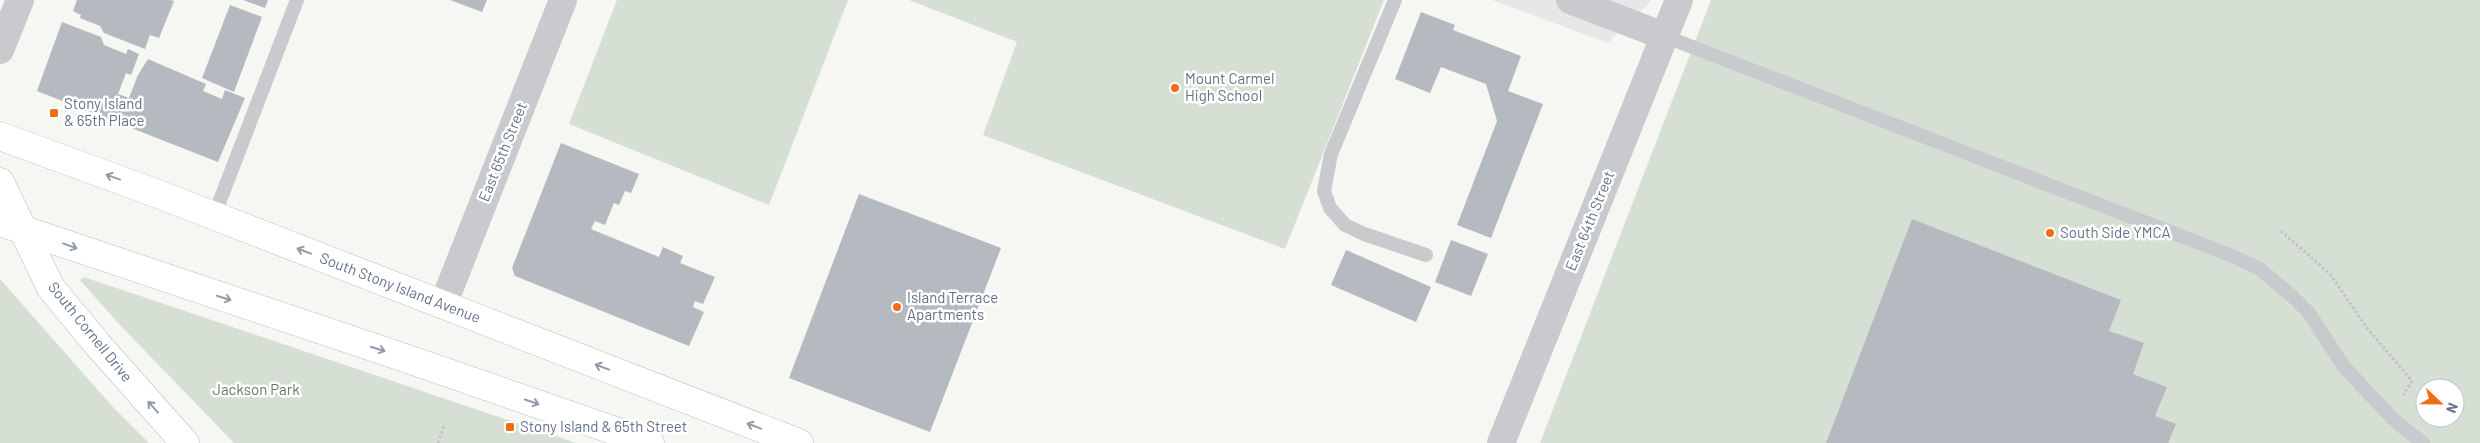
<svg xmlns="http://www.w3.org/2000/svg" width="2480" height="443" font-family="Barlow,sans-serif">
<style>
.built{fill:#e6e7e6}
.green{fill:#d6dfd3;fill-rule:evenodd}
.building{fill:#b4bac0}
.lines{fill:none;stroke-linecap:round;stroke-linejoin:round}
.secondary-casing{stroke:#bcbfc4;stroke-width:29}
.trunk-casing{stroke:#b9bcbf;stroke-width:29}
.path{stroke:#c0c2c4;stroke-width:3;stroke-dasharray:2.5 2.5;stroke-linecap:butt}
.service{stroke:#c8cace;stroke-width:14}
.minor{stroke:#c8cace;stroke-width:28}
.secondary{stroke:#fff;stroke-width:28}
.trunk{stroke:#fff;stroke-width:28}
.oneway{stroke:#919caa}
.poi-dot{fill:#f26d16;stroke:#fff;stroke-width:2}
.labels{text-anchor:middle;stroke-width:5;stroke-linejoin:round;paint-order:stroke}
.poi-label{font-size:15px;fill:#627186;stroke:#fff;text-anchor:start}
.street-label{font-size:15px;fill:#627186;stroke:#fff}
.park-label{font-size:15px;fill:#637d62;stroke:#fff}
</style>
<rect width="100%" height="100%" fill="#f6f6f2"/>
<path class="built" d="M1492 0H1652L1608 43Z"/>
<path class="green" d="M617 0H848L769 205 569 124Z
M909 0H1384L1285 249 983 135 1017 42Z
M1711 0H2480V443H1540ZM2425 388H2455V418H2425Z
M84 277 576 443H234L119 324 80 280Z
M0 279 112 406 149 443H0Z"/>
<path class="building" d="M77 0H170L174 1 159 38 150 35 145 49 104 33 100 26 80 18 81 15 73 11Z
M243 0H268L265 8Z
M450 0H487L482 12Z
M230 5 262 17 234 92 202 78Z
M1421 12 1455 25 1453 30 1521 56 1508 91 1543 104 1491 238 1457 225 1497 121 1486 84 1441 67 1430 93 1395 79Z
M62 22 101 37 104 45 126 54 128 49 139 54 131 75 126 73 118 94 129 98 138 75 148 59 206 84 203 91 222 99 225 90 245 98 218 162 37 91Z
M561 143 639 174 631 193 625 191 619 205 614 203 605 225 595 221 591 229 659 257 663 247 683 256 680 263 715 277 703 304 695 301 693 307 704 312 689 346 515 276 512 268Z
M859 194 1001 248 930 432 789 378Z
M1912 219 2121 300 2109 331 2144 343 2133 374 2167 387 2155 416 2176 424 2168 443H1826Z
M1451 240 1488 254 1471 296 1435 282Z
M1346 250 1431 287 1416 322 1331 285Z"/>
<g class="lines">
<defs>
<path id="secondary" d="M0 136 158 194 799 443
M0 222 405 358 650 443"/>
<path id="trunk" d="M0 182 51 288 98 345 185 443"/>
</defs>
<use href="#secondary" class="secondary-casing"/>
<use href="#trunk" class="trunk-casing"/>
<path class="path" d="M2281 231 2330 274 2367 328 2412 381 2403 395
M438 443 444 426"/>
<path class="service" d="M1395 0 1331 154 1324 191 1330 208 1345 225 1364 234 1426 255
M1664 36 2230 255 2260 269 2292 296 2309 313 2344 367 2395 421 2423 443
M214 216 297 0"/>
<path class="minor" d="M1570 0 1664 36
M0 50 20 0
M443 305 563 0
M1501 443 1679 0"/>
<use href="#secondary" class="secondary"/>
<use href="#trunk" class="trunk"/>
</g>
<defs><path id="oneway-shaft" d="M-6 0H5M1.5-3L5.5 0L1.5 3" fill="none" stroke-width="1.6" stroke-linecap="round" stroke-linejoin="round" transform="scale(1.25)"/></defs>
<g class="oneway">
<use href="#oneway-shaft" transform="translate(113 177) rotate(-160)"/>
<use href="#oneway-shaft" transform="translate(70 246) rotate(20)"/>
<use href="#oneway-shaft" transform="translate(304 251) rotate(-159)"/>
<use href="#oneway-shaft" transform="translate(224 298) rotate(18)"/>
<use href="#oneway-shaft" transform="translate(378 349) rotate(18)"/>
<use href="#oneway-shaft" transform="translate(602 367) rotate(-159)"/>
<use href="#oneway-shaft" transform="translate(532 402) rotate(19)"/>
<use href="#oneway-shaft" transform="translate(153 407) rotate(-132)"/>
<use href="#oneway-shaft" transform="translate(754 426) rotate(-159)"/>
</g>
<g class="poi-dot">
<circle cx="1175" cy="88" r="5"/>
<rect x="49" y="108" width="10" height="10" rx="2.5"/>
<circle cx="2050" cy="233" r="5"/>
<circle cx="897" cy="307" r="5"/>
<rect x="505" y="422" width="10" height="10" rx="2.5"/>
</g>
<g class="labels">
<g class="poi-label">
<text x="1185" y="84">Mount Carmel<tspan x="1185" dy="17">High School</tspan></text>
<text x="64" y="109">Stony Island<tspan x="64" dy="17">&amp; 65th Place</tspan></text>
<text x="2060" y="238">South Side YMCA</text>
<text x="907" y="303">Island Terrace<tspan x="907" dy="17">Apartments</tspan></text>
<text x="520" y="432">Stony Island &amp; 65th Street</text>
</g>
<g class="street-label">
<text transform="translate(503 152) rotate(-68)" y="5">East 65th Street</text>
<text transform="translate(1590 221) rotate(-68)" y="5">East 64th Street</text>
<text transform="translate(400 288) rotate(21)" y="5">South Stony Island Avenue</text>
<text transform="translate(90 332) rotate(51)" y="5">South Cornell Drive</text>
</g>
<g class="park-label">
<text x="256" y="395">Jackson Park</text>
</g>
</g>
<g transform="translate(2440 403) rotate(112)"><circle r="24" fill="#ffffff" stroke="#c0c6cf"/>
<path d="M0-4L9 19L0 12L-9 19Z" fill="#f26d16"/>
<text y="-8" font-size="14" font-weight="bold" text-anchor="middle" fill="#627186">N</text>
</g>
</svg>
